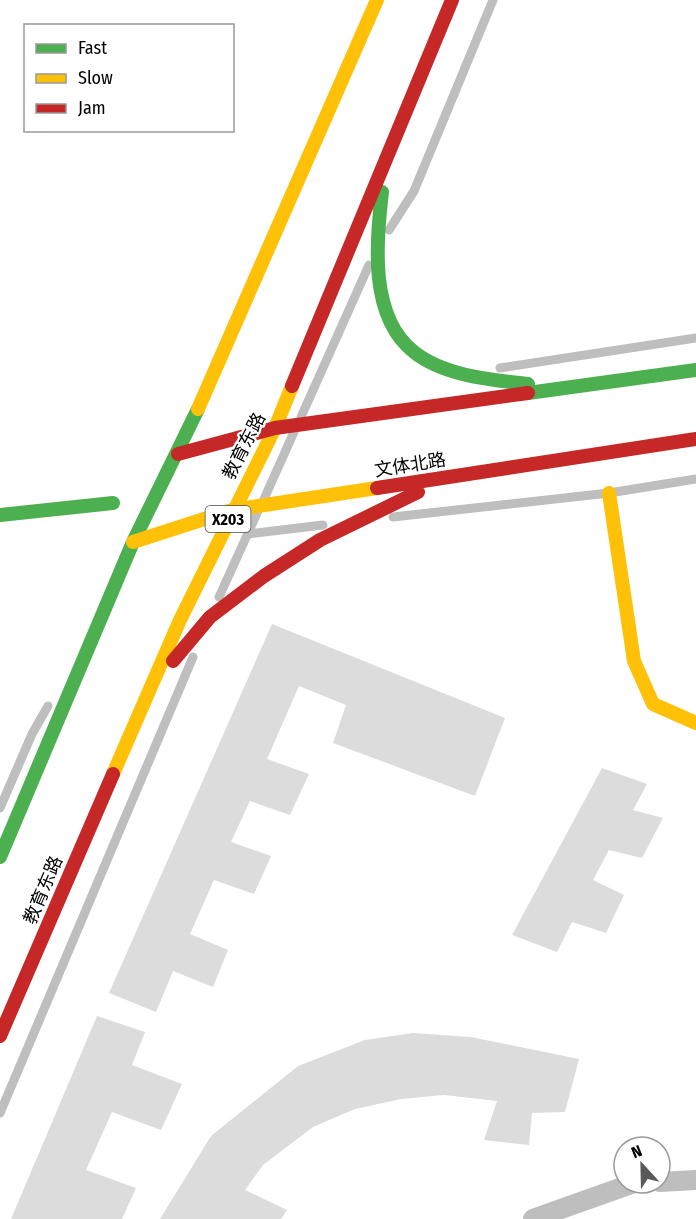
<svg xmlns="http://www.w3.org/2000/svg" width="696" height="1219" font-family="'Fira Sans Condensed','Noto Sans SC',sans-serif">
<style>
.building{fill:#dcdcdc}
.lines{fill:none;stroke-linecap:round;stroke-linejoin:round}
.lane{stroke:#bebebe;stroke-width:9}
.street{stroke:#bebebe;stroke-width:20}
.fast{stroke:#4caf50;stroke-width:14}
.slow{stroke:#ffc107;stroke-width:14}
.jam{stroke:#c62828;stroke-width:14}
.labels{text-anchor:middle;stroke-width:4.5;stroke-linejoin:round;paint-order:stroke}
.shield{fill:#fff;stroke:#4c4c4c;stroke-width:1.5}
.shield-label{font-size:16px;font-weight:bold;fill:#000}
.street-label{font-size:18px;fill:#000;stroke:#fff}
</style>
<rect width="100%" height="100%" fill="#fff"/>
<path class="building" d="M272 624 505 718 475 796 333 743 346 705 299 686 267 759 309 774 290 815 250 801 231 842 271 856 254 894 214 880 190 934 228 950 213 987 173 971 156 1012 109 993Z
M602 768 647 784 633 810 663 818 642 858 609 850 593 880 624 895 606 933 572 922 557 952 512 935Z
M97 1016 145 1032 132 1065 182 1084 161 1130 112 1112 86 1170 136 1188 122 1219H11Z
M413 1033 471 1037 579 1059 565 1112 532 1113 529 1145 484 1140 497 1101 444 1095 401 1099 355 1109 313 1127 263 1165 245 1190 287 1210 281 1219H160L211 1136 298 1066 365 1040Z"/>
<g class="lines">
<path class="lane" d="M389 230 414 191 493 0
M500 368 696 338
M301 417 369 265
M264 499 294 432
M393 517 609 493 696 479
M248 534 323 525
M219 597 258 511
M0 808 32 734 48 706
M0 1113 193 657"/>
<path class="street" d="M660 1182 696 1180
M533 1219 634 1183"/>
<path class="fast" d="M382 192C376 242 369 317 414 352 444 376 492 380 528 384
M528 393 696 370
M0 515 113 503
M0 857 133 542 198 409"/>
<path class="slow" d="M198 409 377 0
M609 493 634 661 653 704 696 723
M133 542 232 510 377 488
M113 774 180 620 275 428 292 386"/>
<path class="jam" d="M292 386 452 0
M178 454 275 428 528 393
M377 488 696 439
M173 661 210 617 264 576 320 540 418 492
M0 1036 113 774"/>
</g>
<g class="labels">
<rect class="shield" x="205.5" y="506" width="45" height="26" rx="4.5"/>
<g class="shield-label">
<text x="228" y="525">X203</text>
</g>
<g class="street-label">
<text transform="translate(244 446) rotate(-63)" y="6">教育东路</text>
<text transform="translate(410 465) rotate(-9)" y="6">文体北路</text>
<text transform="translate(43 890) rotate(-67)" y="6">教育东路</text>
</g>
</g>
<rect x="24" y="24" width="210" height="108" fill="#ffffff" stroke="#999999" stroke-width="1.5"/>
<rect x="36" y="44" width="30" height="9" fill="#4caf50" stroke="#999999" stroke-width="1.5"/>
<text x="78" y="54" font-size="18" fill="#000000">Fast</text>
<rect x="36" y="74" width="30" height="9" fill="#ffc107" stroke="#999999" stroke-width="1.5"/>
<text x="78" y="84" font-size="18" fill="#000000">Slow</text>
<rect x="36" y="104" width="30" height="9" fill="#c62828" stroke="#999999" stroke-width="1.5"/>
<text x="78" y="114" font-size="18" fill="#000000">Jam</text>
<g transform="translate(642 1165) rotate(338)"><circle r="28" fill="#ffffff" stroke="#999999" stroke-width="1.5"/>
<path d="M0-4.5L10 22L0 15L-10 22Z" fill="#595959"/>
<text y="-9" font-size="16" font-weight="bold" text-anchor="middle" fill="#000000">N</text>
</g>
</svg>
